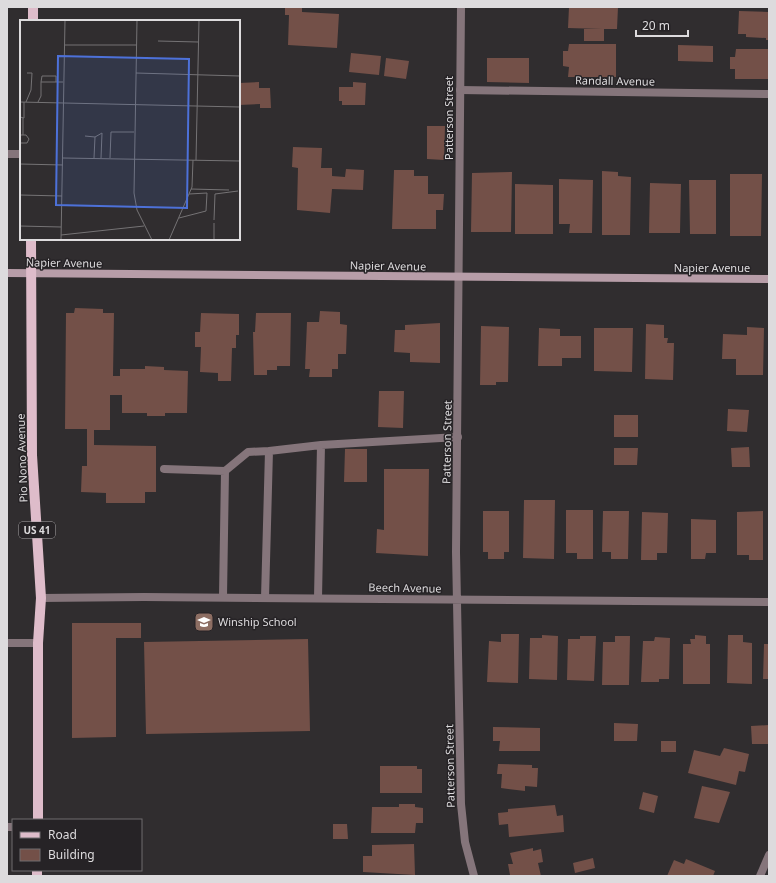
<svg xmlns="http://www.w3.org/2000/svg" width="776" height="883" font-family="'Noto Sans',sans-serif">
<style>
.building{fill:#735048}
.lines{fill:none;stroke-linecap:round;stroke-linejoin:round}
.lane{stroke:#85757b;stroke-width:8}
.street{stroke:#85757b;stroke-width:8}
.secondary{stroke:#b79da8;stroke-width:8}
.primary{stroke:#debcca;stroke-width:10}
.labels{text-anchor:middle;stroke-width:3;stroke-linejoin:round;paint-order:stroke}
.shield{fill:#262326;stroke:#a6a4a6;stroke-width:1}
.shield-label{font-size:10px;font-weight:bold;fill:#dddbdd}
.street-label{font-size:11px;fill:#dddbdd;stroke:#262326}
.poi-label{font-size:11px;fill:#dddbdd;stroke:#262326;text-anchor:start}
.inset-road{fill:none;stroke:#757375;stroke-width:1}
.view{fill:#4d71d9;fill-opacity:0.15;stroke:#4d71d9;stroke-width:2}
.inset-edge{fill:none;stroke:#dddbdd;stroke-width:2}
</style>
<rect width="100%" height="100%" fill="#302d2f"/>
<path class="building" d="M285 7H302V12L339 14 337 48 288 45 289 15H285Z
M569 7H618L617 29H604V41H584V29H602L568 28Z
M739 11 769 12V40H766V38L746 37V34H738Z
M569 44H616V77H568L569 67 563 66V51H568Z
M678 45 713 46V62L678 61Z
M736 49H769V79H735V69H730V57H735Z
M351 53 381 56 379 75 349 72Z
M386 58 409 61 406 79 384 76Z
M487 58H529V83L487 82Z
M259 82V88H270L271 108H260V104L239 105V83Z
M353 82 366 83 365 105H342V101H339V87H353Z
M427 126H445L444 160 427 159Z
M293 147 322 148 321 168H332V176L345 177 346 169 364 170 363 190 332 189 330 213 297 210 298 168 292 167Z
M394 170H414V176H428V194H444L443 210H436V229H392Z
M602 171 618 172V176L631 177 630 235H602Z
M512 172 511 232H471L472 173Z
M730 174H762L761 236H730Z
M559 179 593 180 592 233H569L570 224H559Z
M689 180H716V234H690Z
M650 183 681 184 680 233H649Z
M515 184 553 185V234H515Z
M75 308 103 309V313H114L113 376H120V369H145V366L164 367V370L188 371 187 413H165V416H147V413H122V395H110V430H94V445L156 446V492H145V503H106V493L81 492 82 466H87V429H65L66 313H74Z
M320 311 340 312V324L347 325 346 354H338V369H332V377H309L310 369H305L307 322H319Z
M201 313 239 314V335H236V348H232L231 381H218V373L200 372 201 347H195V332H200Z
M256 313H291L290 366H277V370H267V375H254L253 332H255Z
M440 323V363L410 362V353L394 352 395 330H405V325Z
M646 324 664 325V338H668L667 343H674L673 380 645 379Z
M481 326 509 327 508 382H496V385H480Z
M747 327 764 328 763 375H736V359H722L723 334 747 335Z
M539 328 560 329V336H581V358H562V366H538Z
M594 328H633L632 372 594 371Z
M379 391H404L403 428 378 427Z
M728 409 749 410 747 432 727 431Z
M614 415H638V437H614Z
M749 447 750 467H732L731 448Z
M614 448H638L637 465H614Z
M345 449H367V482H344Z
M384 469H429L428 556 376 553 377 529 384 530Z
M524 500H555L554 559 523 558Z
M566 510H593V559H577V553H566Z
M483 511H509V552H504V559H488V552H483Z
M603 511H629L628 559H611V552H602Z
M763 511V560H749V555H737V512Z
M642 512 668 513 667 553H657V560H641Z
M691 519 716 520V553H706L705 559H691Z
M72 623H141V638H116V737L72 738Z
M501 634H519L518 683 487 682 489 641 501 642Z
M542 635 558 636 557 680 529 679 530 638H542Z
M695 635 706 636V644H710V684H683V644H691L690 639H695Z
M728 635H743V642L752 643V684L727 683Z
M580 636H596L594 681 567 680 568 639H580Z
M615 636H630L629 685H602L603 642H615Z
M655 637 670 638 669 679H659V682H641L643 641H654Z
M308 639 310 731 146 734 144 642Z
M764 644H769V679H763Z
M614 723 638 724 637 741H614Z
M769 725V744H752L751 726Z
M493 727 540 728V751H499L500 741H493Z
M661 741H676V752H661Z
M724 748 749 754 745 772 739 771 736 785 688 773 694 750 720 756Z
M498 764 532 765V768H538L537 787 525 786V791L501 788 502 774H497Z
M380 766H417V769H422V793H380Z
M702 786 730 792 719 823 694 818Z
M643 792 658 796 654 813 639 809Z
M399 804H415V807L423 808V823H416L415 833H371L372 807H399Z
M555 805 557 816 563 815 564 832 509 837 508 824 499 825 498 813 508 812V809Z
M333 824H347L348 839H333Z
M414 844 415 875 363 872V856H372V845Z
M533 848V851L541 849 543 862 538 863 541 876 510 875 508 864H513L510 853Z
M593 858 595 868 575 873 573 863Z
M686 859 715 871 713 876H667L674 860 684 864Z"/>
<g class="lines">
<path class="lane" d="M460 90 769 94
M7 154H21
M269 451 321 445
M164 469 225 471 223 597
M225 471 248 452 269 451 265 598
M318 598 321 445 458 437"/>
<path class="street" d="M461 7 456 552 461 804 465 842 474 876
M41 598 144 597 769 602
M7 643H38
M7 827H13
M760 876 769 855"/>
<path class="secondary" d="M7 273 769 279"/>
<path class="primary" d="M33 21V7
M31 239 32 455 41 598 38 643V820
M37 876V870"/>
</g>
<defs>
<symbol id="school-square" viewBox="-11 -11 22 22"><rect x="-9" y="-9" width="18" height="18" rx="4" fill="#8d6e63" stroke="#262326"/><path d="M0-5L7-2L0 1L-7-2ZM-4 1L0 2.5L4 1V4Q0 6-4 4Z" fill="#fff"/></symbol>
</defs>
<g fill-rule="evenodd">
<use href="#school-square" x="193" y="611" width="22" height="22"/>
</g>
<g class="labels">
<rect class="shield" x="19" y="522" width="36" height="16" rx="3"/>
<g class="shield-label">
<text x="37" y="534">US 41</text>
</g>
<g class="street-label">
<text transform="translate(615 81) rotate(1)" y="4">Randall Avenue</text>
<text transform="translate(449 118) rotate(-90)" y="4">Patterson Street</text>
<text transform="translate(64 263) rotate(1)" y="4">Napier Avenue</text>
<text transform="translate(388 266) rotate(1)" y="4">Napier Avenue</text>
<text x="712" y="272">Napier Avenue</text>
<text transform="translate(447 442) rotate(-89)" y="4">Patterson Street</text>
<text transform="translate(22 458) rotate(-92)" y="4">Pio Nono Avenue</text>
<text transform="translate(405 588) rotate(1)" y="4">Beech Avenue</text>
<text transform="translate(450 766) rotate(-91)" y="4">Patterson Street</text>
</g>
<g class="poi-label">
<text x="218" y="626">Winship School</text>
</g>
</g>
<g transform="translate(20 20)">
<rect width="220" height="220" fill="#302d2f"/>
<path class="inset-road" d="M117 0 114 173 117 190 132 220M138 21 178 22M45 25H117M116 53 220 56M21 62 22 56H36V62M0 82 220 87M6 82 11 70 12 53H7M18 82 21 76V62H43M0 97 4 98V82M0 115H6L9 119 7 123H0M3 115V98M65 116 75 117 74 138M75 117 82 113 81 138M43 138 220 141M90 138 91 112H114M176 140 179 0M0 144 43 145M171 169 209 170M0 175 42 176M159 198 186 191 187 173 169 174M194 200 195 174 218 171M0 206 41 207M41 215 124 206M41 220 45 0M149 220 172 167 173 140M194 220V203"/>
<path class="view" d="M38 36 169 39 167 188 36 185Z"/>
<rect width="220" height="220" class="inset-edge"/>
</g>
<rect width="776" height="883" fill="none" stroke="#dddbdd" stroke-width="16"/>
<rect x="12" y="819" width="130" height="52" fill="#262326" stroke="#6f6d6f"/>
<rect x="20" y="832" width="20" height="6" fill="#debcca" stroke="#6f6d6f"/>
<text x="48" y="839" font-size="12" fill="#dddbdd">Road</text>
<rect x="20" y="849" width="20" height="12" fill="#735048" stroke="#6f6d6f"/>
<text x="48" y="859" font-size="12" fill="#dddbdd">Building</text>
<path d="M636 30v6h52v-6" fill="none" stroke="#dddbdd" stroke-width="2"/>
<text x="642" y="30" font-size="12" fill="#dddbdd" stroke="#262326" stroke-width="3" paint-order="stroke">20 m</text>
</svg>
